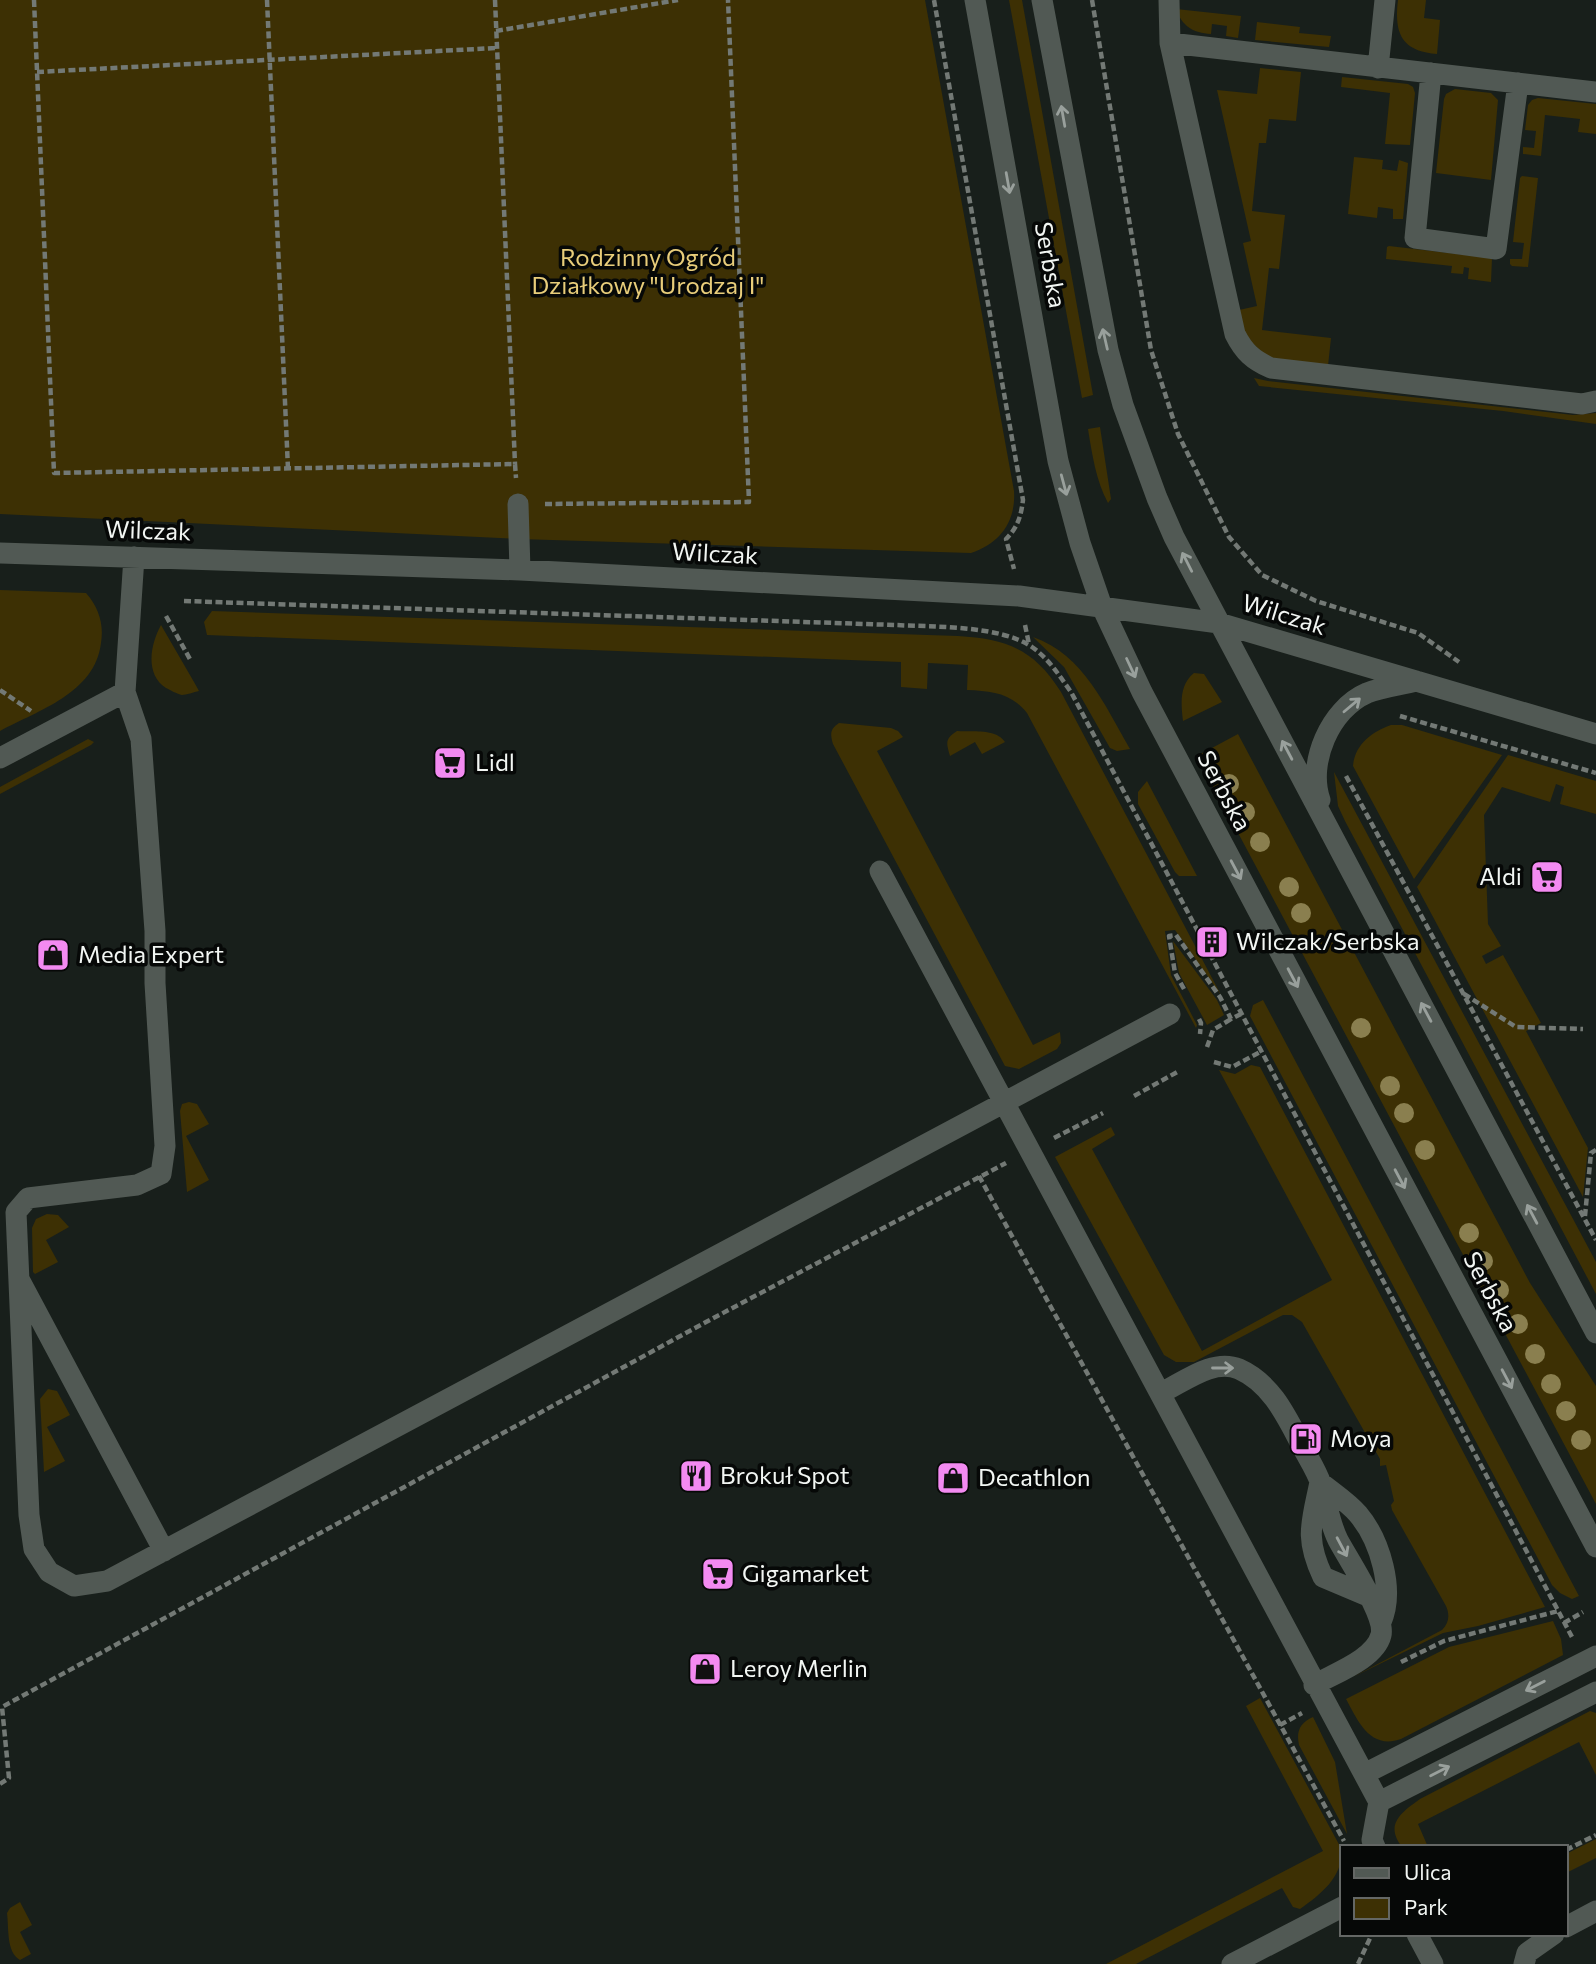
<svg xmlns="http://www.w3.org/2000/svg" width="1596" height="1964" font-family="Commissioner,sans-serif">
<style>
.green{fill:#3d3004}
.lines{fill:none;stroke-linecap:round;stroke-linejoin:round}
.path{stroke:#737975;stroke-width:4.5;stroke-dasharray:7 3.5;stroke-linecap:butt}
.minor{stroke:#515954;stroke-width:21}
.tree{fill:#8a7f4f}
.oneway{stroke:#99a09c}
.labels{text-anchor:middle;stroke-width:7;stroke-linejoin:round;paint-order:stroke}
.park-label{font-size:24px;fill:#e8cd7a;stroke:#060807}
.street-label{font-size:24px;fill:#f2f6f3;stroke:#060807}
.poi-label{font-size:24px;fill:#f2f6f3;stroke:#060807;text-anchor:start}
</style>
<rect width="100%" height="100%" fill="#181f1b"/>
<path class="green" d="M0 0H925L1014 491C1016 522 1000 543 971 553L519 539 0 514Z
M1009 0H1022L1093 395 1082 398Z
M1398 0H1426L1424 18 1440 20 1437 54C1401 51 1394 33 1398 0Z
M1176 9 1241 16 1238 38 1226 36 1227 26 1212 24 1211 34C1193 33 1182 26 1176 9Z
M1257 22 1300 27 1299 33 1331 36 1329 47 1255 40Z
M1260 68 1301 72 1296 121 1269 119 1266 143H1259L1252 211 1285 215 1279 269 1269 268 1262 330 1331 338 1328 366 1271 360 1244 336 1239 310 1257 306 1243 243 1251 241 1217 90 1257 94Z
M1342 77 1408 84 1413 87 1415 93 1410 145 1385 144 1390 93 1341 87Z
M1455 89 1491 93 1498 100 1491 180 1436 173 1444 99 1446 94Z
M1538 98 1596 104V134L1578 132 1580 119 1545 115 1541 156 1523 154V147L1534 148 1536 131 1525 130 1528 105 1532 100Z
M1354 157 1383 160 1382 169 1397 171 1399 160 1408 163 1403 219H1393V209L1378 207 1377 218 1348 214Z
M1522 176 1538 178 1528 267 1512 266 1510 264V259H1522L1524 243 1513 242 1520 178Z
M1389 246 1492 258 1491 282 1468 279 1469 268 1464 267 1463 274 1451 273 1452 266 1386 259 1387 247Z
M1254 378 1268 381 1573 415 1596 413V424L1503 411 1259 386Z
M1100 427 1111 499 1108 503C1096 481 1092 454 1088 429Z
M0 590 86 593C99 608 104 624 101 643 95 693 39 710 0 731Z
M212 611 958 636C1007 639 1034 649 1061 692L1221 995 1175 930 1165 931 1171 975 1197 1025 1196 1028 1027 713C1011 693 992 691 967 690L968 665 928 663 927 689 901 687V662L207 635 204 622Z
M161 625 194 682 199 691C194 692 186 695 182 695 177 694 170 690 166 688 144 674 151 643 161 625Z
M1033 637C1084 655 1105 706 1130 749L1117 751 1110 748 1064 667Z
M1194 673 1204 674 1222 702 1183 721C1181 704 1179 685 1194 673Z
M839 723 891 728 898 731 903 737 877 751 1033 1045 1060 1032 1061 1043 1057 1049 1019 1069 1005 1066 833 744C830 734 830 729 839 723Z
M1391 725H1402L1502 755 1414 879 1353 766C1355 744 1372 732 1391 725Z
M957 731C972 732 996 728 1005 742L982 754 975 742 950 756C946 742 945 739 957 731Z
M1238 734 1530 1283 1596 1386V1504L1197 756Z
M88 739 94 742 91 745 0 794V787Z
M1508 755 1596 781V814L1560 804 1564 787 1556 784 1550 802 1502 787 1484 815 1488 924 1501 946 1482 956 1486 964 1503 955 1541 1023 1526 1031 1588 1148 1583 1197 1417 887Z
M1334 772 1596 1262V1294L1345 821 1338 806Z
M1147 781 1197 876H1179L1175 872 1138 804V792Z
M1173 941 1217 1000 1224 1015 1207 1025 1179 973Z
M1263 1000 1579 1596 1572 1599 1560 1593 1552 1585 1250 1016 1253 1005Z
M1251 1065 1260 1067 1545 1607 1478 1626 1443 1633 1353 1677 1442 1630C1449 1623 1450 1615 1446 1606L1392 1510 1391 1505 1394 1501 1386 1465 1380 1466V1459L1302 1322 1292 1315H1283L1194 1362H1176L1164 1355 1055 1157 1111 1127 1115 1135 1092 1149 1202 1351 1332 1280 1219 1070 1235 1074Z
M189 1102 197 1104 209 1124 186 1136 209 1180 187 1192 180 1111 182 1104Z
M47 1214 58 1215 69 1227 46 1240 58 1262 35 1274 33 1272 32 1228 36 1219Z
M48 1389 57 1391 70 1415 47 1427 65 1461 44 1472 40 1399Z
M1553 1621 1561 1639 1563 1655 1401 1739C1370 1750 1358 1721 1346 1699L1449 1647Z
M1260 1698 1342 1850C1342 1878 1321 1894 1300 1909L1293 1907 1282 1888 1136 1964H1106L1323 1851 1246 1706Z
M1590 1711 1596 1713V1775L1579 1742 1418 1824 1428 1847H1402C1384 1824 1402 1812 1420 1799Z
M1313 1717 1335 1762 1347 1834 1299 1745C1296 1731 1300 1723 1313 1717Z
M1596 1839V1858L1566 1873V1854Z
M20 1902 32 1925 20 1932 31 1954 20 1960C6 1952 9 1928 7 1913L10 1908Z"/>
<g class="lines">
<path class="path" d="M34 0 54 473 515 464 516 478
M267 0 288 469
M495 0 515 464
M934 0 1023 500C1021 516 1018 527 1006 539L1014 569
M1092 0 1151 350 1178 434 1229 537 1262 575 1316 601 1418 633 1459 662
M496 31 678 0
M37 72 496 48
M545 504 749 502 728 0
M184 601 895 625C933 627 1000 625 1032 647 1049 659 1059 675 1071 692L1572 1637
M166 616 191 661
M1025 625 1029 644
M0 690 31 711
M1400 716 1596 773
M1346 776 1596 1240
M1184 989 1175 973 1169 936 1176 935 1220 997 1231 1019 1241 1014
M1464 994 1516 1027 1583 1029
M1199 1019 1201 1023 1200 1034
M1207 1047 1213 1030 1231 1019
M1214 1062 1232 1067 1260 1052
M1134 1096 1179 1071
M1054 1138 1103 1113
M979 1176 1344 1841
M1585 1216 1591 1153 1596 1150
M1564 1623 1583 1612
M1401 1662 1444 1641 1558 1611
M1280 1725 1302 1713
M0 1784 9 1778 2 1707 706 1322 1006 1163
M1566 1850 1596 1835
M1358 1964 1372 1934"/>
<path class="minor" d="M975 0 1058 461 1080 543 1102 607 1142 692 1596 1547
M1042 0 1108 350 1123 405 1157 498 1174 537 1596 1333
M1169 0 1170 43 1235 334C1244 352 1253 360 1271 368L1582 404 1596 401
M1170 43 1596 92
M1378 68 1385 0
M1431 73 1415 238 1496 249 1518 83
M518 504 520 570
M0 553 520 570 1019 596 1219 623 1596 734
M134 557 125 692 141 739 155 931V983L165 1146 161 1174 137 1185 28 1198 16 1212 29 1515 34 1549 49 1572 74 1586 107 1581 1170 1014
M0 758 125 692
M1320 800C1307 763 1330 709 1367 693 1382 687 1401 685 1416 681
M880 871 1379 1802 1372 1840 1375 1847
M20 1281 164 1551
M1161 1393C1184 1382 1213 1358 1239 1369 1273 1384 1288 1420 1304 1450 1310 1461 1317 1472 1321 1484 1327 1502 1329 1522 1338 1540 1348 1559 1386 1616 1381 1635 1375 1659 1335 1673 1314 1685
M1368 1596 1323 1577C1304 1537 1312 1522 1320 1482 1332 1492 1348 1502 1358 1514 1380 1540 1395 1590 1381 1622
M1364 1774 1596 1656
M1379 1802 1596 1692
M1566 1927 1596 1911
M1417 1934 1433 1964
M1232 1964 1342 1907
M1524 1964 1527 1953 1554 1934"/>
</g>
<g class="tree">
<circle cx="1229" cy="784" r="10"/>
<circle cx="1245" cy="812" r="10"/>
<circle cx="1260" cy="842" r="10"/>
<circle cx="1289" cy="887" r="10"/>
<circle cx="1301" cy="913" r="10"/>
<circle cx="1361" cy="1028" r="10"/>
<circle cx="1390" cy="1086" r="10"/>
<circle cx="1404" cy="1113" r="10"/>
<circle cx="1425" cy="1150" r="10"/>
<circle cx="1469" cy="1233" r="10"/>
<circle cx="1483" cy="1261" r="10"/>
<circle cx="1499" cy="1290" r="10"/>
<circle cx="1518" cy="1324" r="10"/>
<circle cx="1535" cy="1354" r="10"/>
<circle cx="1551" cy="1384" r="10"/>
<circle cx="1566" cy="1411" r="10"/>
<circle cx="1581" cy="1440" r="10"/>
</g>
<defs><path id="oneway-shaft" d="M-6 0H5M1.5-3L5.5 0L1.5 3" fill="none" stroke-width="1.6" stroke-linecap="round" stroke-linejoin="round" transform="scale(1.75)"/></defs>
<g class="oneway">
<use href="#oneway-shaft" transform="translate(1063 116) rotate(-100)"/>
<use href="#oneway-shaft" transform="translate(1008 183) rotate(80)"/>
<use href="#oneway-shaft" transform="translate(1105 339) rotate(-103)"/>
<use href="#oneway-shaft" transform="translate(1064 485) rotate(75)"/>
<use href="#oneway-shaft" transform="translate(1187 562) rotate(-117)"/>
<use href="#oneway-shaft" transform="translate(1131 668) rotate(65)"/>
<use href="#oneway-shaft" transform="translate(1352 705) rotate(-40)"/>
<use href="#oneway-shaft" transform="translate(1287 750) rotate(-118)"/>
<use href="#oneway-shaft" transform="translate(1236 870) rotate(62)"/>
<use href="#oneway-shaft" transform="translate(1293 978) rotate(62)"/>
<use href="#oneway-shaft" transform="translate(1426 1012) rotate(-118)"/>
<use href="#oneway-shaft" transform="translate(1400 1179) rotate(62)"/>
<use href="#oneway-shaft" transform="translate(1532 1214) rotate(-118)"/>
<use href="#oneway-shaft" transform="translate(1223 1368)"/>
<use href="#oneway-shaft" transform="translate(1507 1379) rotate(62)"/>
<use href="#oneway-shaft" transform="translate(1342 1547) rotate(62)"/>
<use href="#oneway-shaft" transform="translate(1535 1686) rotate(153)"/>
<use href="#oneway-shaft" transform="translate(1440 1771) rotate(-27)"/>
</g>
<defs>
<symbol id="supermarket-square" viewBox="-11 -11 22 22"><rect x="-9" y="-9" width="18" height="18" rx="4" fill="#f38af1" stroke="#060807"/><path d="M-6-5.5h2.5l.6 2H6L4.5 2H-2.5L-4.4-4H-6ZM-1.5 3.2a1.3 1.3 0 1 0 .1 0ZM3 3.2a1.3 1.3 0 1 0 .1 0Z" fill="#111"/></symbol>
<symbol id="building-square" viewBox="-11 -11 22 22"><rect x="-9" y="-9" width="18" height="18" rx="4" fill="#f38af1" stroke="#060807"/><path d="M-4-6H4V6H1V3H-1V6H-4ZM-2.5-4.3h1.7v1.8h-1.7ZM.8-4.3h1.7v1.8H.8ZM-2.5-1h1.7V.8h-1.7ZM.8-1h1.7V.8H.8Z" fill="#111"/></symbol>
<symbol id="shop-square" viewBox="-11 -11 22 22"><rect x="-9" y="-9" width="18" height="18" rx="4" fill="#f38af1" stroke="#060807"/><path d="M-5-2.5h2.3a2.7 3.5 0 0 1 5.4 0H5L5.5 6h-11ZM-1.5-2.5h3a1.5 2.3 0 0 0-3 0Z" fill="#111"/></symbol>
<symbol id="fuel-square" viewBox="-11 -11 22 22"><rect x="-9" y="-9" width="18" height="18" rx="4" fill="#f38af1" stroke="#060807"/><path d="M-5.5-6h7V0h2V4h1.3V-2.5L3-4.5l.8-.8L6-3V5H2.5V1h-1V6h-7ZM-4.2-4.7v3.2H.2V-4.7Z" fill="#111"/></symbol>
<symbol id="restaurant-square" viewBox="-11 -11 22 22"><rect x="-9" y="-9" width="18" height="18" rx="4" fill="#f38af1" stroke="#060807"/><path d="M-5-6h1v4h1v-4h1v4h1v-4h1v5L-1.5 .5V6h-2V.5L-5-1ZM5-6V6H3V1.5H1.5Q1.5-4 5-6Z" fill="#111"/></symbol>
</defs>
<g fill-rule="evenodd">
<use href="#supermarket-square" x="431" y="744" width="38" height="38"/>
<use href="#supermarket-square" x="1528" y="858" width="38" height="38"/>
<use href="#building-square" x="1193" y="923" width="38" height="38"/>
<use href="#shop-square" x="34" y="936" width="38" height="38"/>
<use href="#fuel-square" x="1287" y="1420" width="38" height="38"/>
<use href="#restaurant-square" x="677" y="1457" width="38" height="38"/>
<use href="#shop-square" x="934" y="1459" width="38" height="38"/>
<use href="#supermarket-square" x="699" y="1555" width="38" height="38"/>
<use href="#shop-square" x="686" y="1650" width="38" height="38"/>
</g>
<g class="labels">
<g class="park-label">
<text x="648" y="266">Rodzinny Ogród<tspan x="648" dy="28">Działkowy "Urodzaj I"</tspan></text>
</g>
<g class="street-label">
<text transform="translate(1050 265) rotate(80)" y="8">Serbska</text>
<text transform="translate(148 531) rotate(2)" y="8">Wilczak</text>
<text transform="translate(715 554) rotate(3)" y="8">Wilczak</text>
<text transform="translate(1284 615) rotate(17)" y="8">Wilczak</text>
<text transform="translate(1224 791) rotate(62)" y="8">Serbska</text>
<text transform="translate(1490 1292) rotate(62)" y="8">Serbska</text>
</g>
<g class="poi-label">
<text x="475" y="771">Lidl</text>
<text x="1522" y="885" text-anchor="end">Aldi</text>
<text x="1236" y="950">Wilczak/Serbska</text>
<text x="78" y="963">Media Expert</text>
<text x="1330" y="1447">Moya</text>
<text x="720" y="1484">Brokuł Spot</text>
<text x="978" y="1486">Decathlon</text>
<text x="742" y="1582">Gigamarket</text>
<text x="730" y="1677">Leroy Merlin</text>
</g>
</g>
<rect x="1340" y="1845" width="228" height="91" fill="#060807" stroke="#646765" stroke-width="2"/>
<rect x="1354" y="1868" width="35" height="10" fill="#515954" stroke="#646765" stroke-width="2"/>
<text x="1404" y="1880" font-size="21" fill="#f2f6f3">Ulica</text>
<rect x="1354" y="1898" width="35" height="21" fill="#3d3004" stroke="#646765" stroke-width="2"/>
<text x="1404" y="1915" font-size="21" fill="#f2f6f3">Park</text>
</svg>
